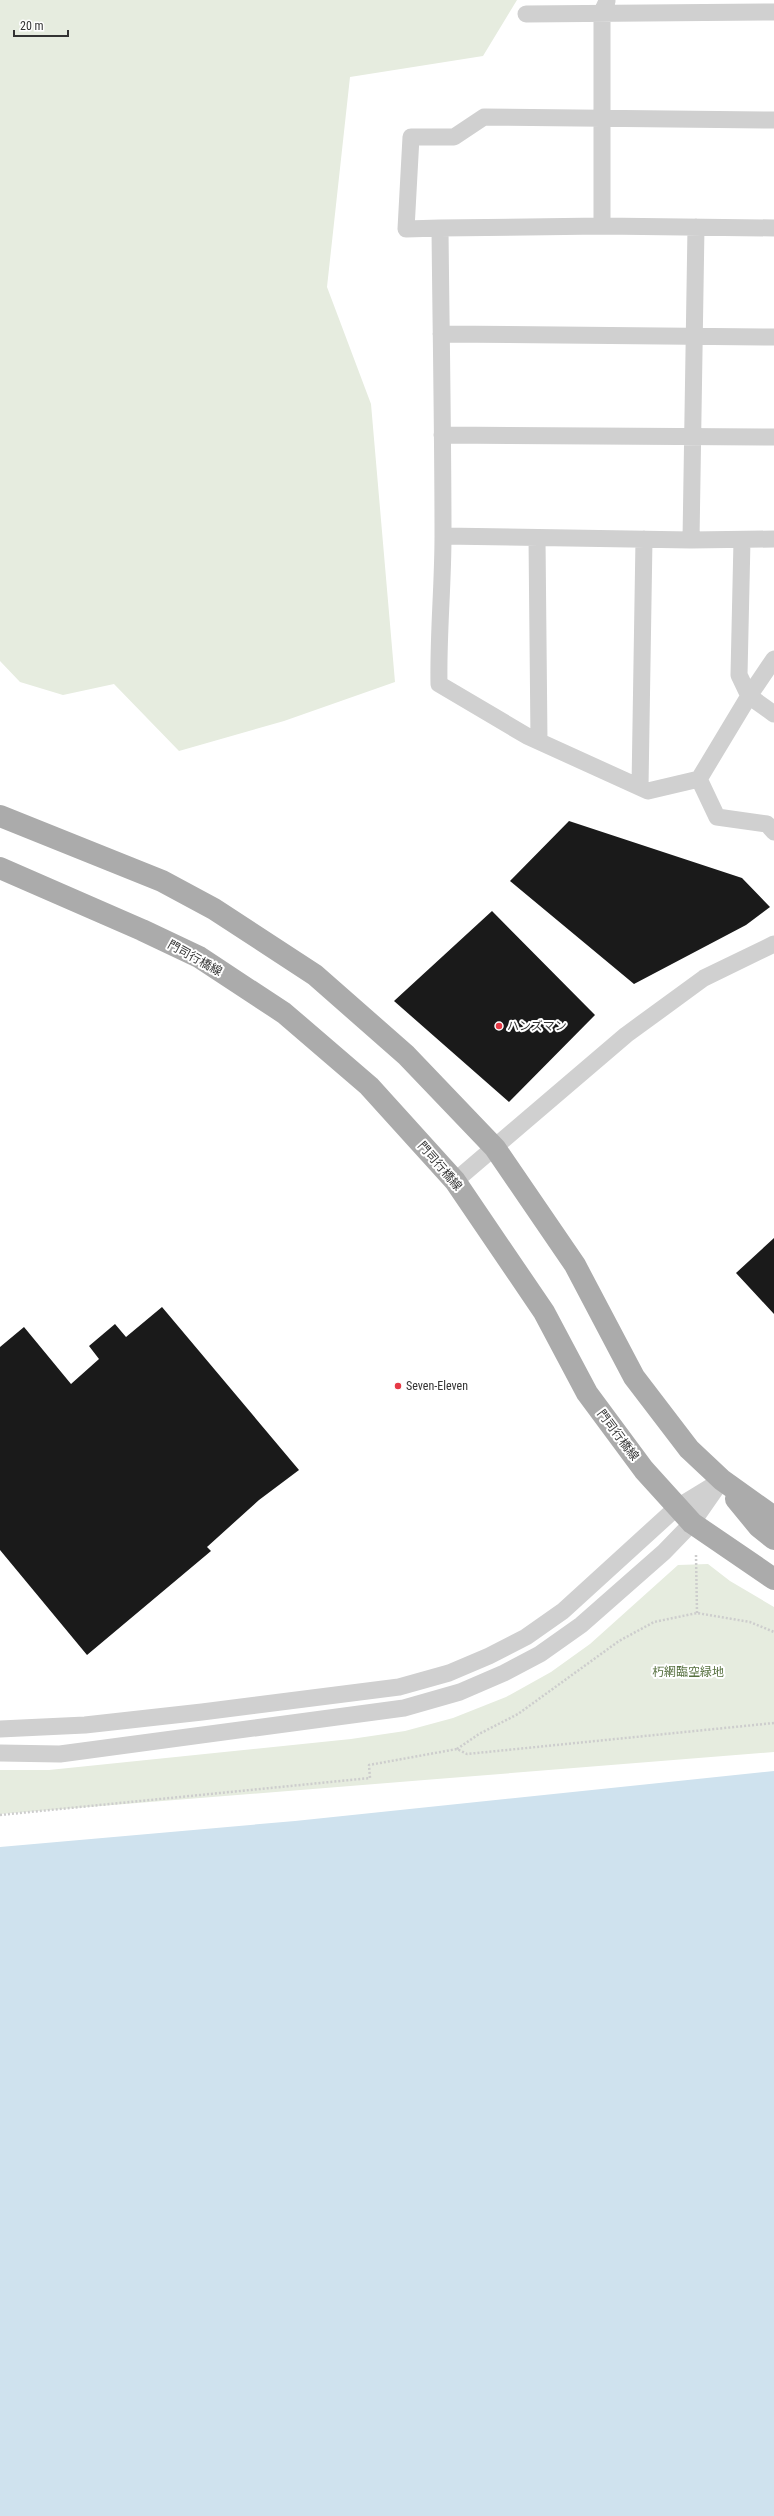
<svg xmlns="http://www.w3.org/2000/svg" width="774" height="2516" font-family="'Roboto Condensed','Noto Sans JP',sans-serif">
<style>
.green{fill:#e6ecdf}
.water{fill:#cfe2ee}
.building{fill:#1a1a1a}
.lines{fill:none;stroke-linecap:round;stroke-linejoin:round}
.path{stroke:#cdcdcd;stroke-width:2.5;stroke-dasharray:2 2;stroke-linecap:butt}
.minor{stroke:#d0d0d0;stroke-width:17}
.major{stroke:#ababab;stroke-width:22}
.poi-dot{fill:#e63946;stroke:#fff;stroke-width:1.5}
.labels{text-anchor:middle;stroke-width:4;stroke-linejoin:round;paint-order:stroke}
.street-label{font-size:12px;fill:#333;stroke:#fff}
.poi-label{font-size:12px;fill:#333;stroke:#fff;text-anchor:start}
.park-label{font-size:12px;fill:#56703f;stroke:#fff}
</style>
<rect width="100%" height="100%" fill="#fff"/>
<path class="green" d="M0 0H517L483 56 350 77 327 287 371 404 395 682 284 721 179 751 114 684 63 695 20 682 0 661Z
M708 1564 730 1581 774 1607V1752L0 1814V1770H49L351 1739 405 1731 453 1718 506 1697 551 1672 590 1644 678 1565Z"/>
<path class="water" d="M774 1771V2516H0V1847L295 1821Z"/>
<path class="building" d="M569 821 742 878 770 907 746 925 634 984 510 881Z
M492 911 595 1015 509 1102 394 1001Z
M774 1238V1314L736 1273Z
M162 1307 299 1470 259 1500 207 1547 211 1551 87 1655 0 1550V1347L24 1327 71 1384 99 1359 89 1346 115 1324 126 1337Z"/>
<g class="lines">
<path class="path" d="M696 1555 697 1613
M457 1749 479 1734 518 1714 619 1641 654 1622 697 1613 750 1622 774 1632
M0 1815 370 1778 369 1765 457 1749 467 1754 774 1723"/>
<path class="minor" d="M526 14 774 12
M602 226V12L607 1
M440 228 406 229 411 137H454L484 117 774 120
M774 228 602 226 440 228C441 331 443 434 443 536 443 586 438 635 439 684L527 736 648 791 699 779 749 696 774 659
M441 334 774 337
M442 435 774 437
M443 536 691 540 774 539
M537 538 539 741
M691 540 696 227
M742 540 739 675 749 696 774 714
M699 779 717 817 767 824 774 832
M640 787 644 539
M455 1181 626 1035 704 978 774 944
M0 1729 85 1725 202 1712 399 1687 449 1673 489 1656 526 1637 563 1611 676 1508 717 1483
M0 1753 60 1754 404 1708 460 1692 504 1673 540 1654 581 1625 664 1552 692 1523 722 1480"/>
<path class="major" d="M0 816 162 881 214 909 315 975 406 1055 495 1148 575 1265 634 1377 689 1449 722 1480 774 1517
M0 868 142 930 199 957 284 1013 369 1086 455 1181 544 1312 587 1393 644 1470 692 1523 774 1579
M736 1499 759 1527 774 1539"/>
</g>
<g class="poi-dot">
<circle cx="499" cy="1026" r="4"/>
<circle cx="398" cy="1386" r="4"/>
</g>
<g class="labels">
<g class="street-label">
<text transform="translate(195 958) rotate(29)" y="4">門司行橋線</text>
<text transform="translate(440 1166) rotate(49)" y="4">門司行橋線</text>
<text transform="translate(618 1435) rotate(53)" y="4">門司行橋線</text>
</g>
<g class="poi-label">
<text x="507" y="1030">ハンズマン</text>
<text x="406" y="1390">Seven-Eleven</text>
</g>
<g class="park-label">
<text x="688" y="1676">朽網臨空緑地</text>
</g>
</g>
<path d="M14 30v6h54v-6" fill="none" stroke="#333333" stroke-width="2"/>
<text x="20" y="30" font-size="12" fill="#333333" stroke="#ffffff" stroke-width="3" paint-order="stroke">20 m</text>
</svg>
